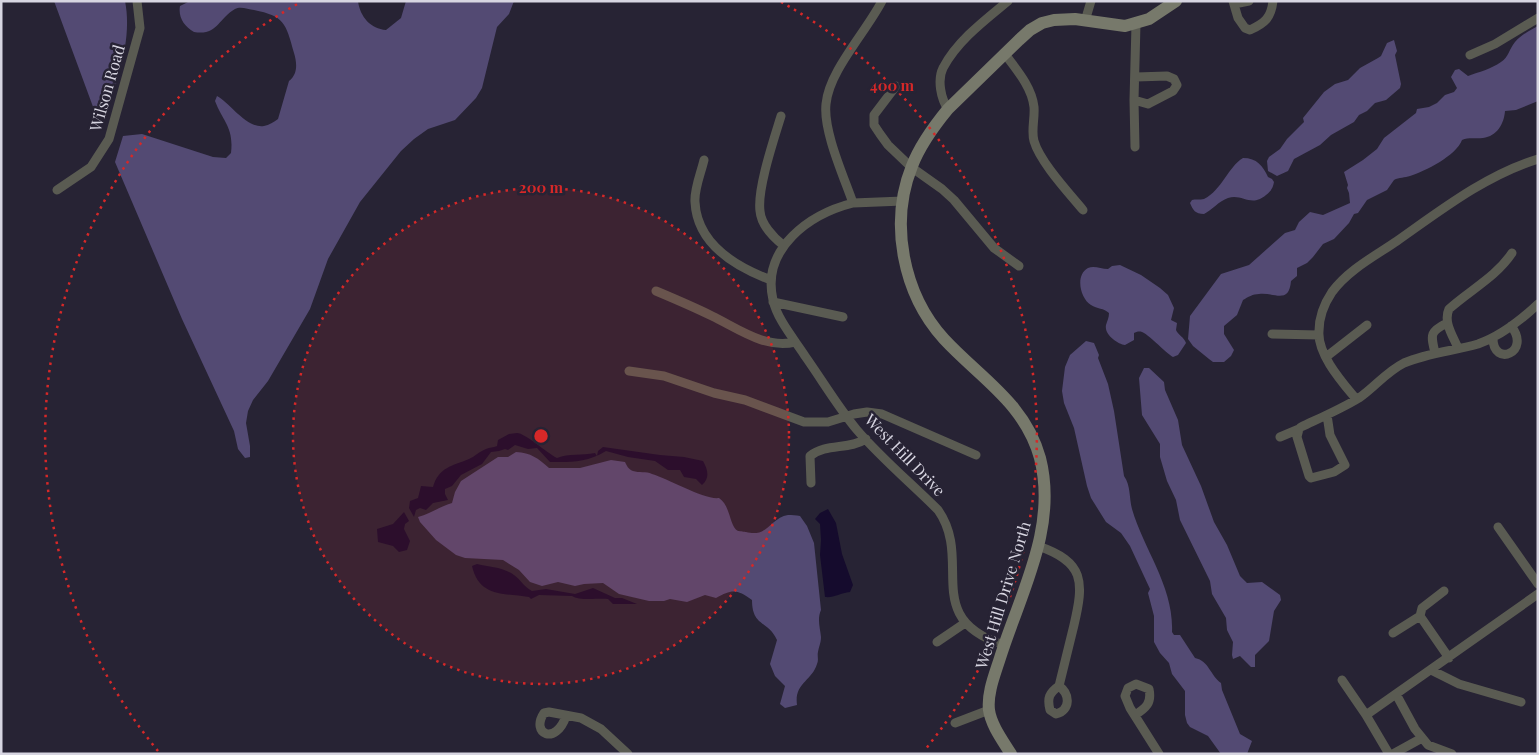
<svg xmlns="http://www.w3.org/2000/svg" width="1539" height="755" font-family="'Playfair Display',serif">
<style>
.forest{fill:#534a73}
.water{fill:#150b2d}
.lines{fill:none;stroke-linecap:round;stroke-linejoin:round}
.street{stroke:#5a5b52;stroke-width:9}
.secondary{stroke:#77796b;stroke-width:12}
.ring{fill:none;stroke:#d62828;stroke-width:2.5;stroke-dasharray:2.5 5}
.labels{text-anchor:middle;stroke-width:5;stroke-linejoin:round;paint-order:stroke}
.street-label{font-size:16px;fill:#d7d5e1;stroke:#272334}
.centre{fill:#d62828;stroke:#272334;stroke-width:2.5}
.ring-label{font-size:15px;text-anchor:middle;font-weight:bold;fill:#d62828;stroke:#272334;stroke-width:5;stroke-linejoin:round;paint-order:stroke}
</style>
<rect width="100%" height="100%" fill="#272334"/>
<path class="forest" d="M54 1H125C133 41 116 85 103 123H99Z
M190 1H358C360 17 371 29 386 30L401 18 406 1H514L509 14 497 27 482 88 476 98 455 120 428 129 414 139 401 151 360 202 328 259 310 309 268 381 253 400 248 411 246 423 250 446V457L245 458 238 449 234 431 182 319 115 162 123 136 142 134 213 157 226 158 231 153C234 127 223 122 215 101L217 96C230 103 247 129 264 126 269 125 274 122 278 119L289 81C298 74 297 63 294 53 286 23 284 16 254 10 248 9 240 6 235 9 218 19 217 36 194 32 184 26 178 17 180 6Z
M1538 26V101L1516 110 1505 111C1504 124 1497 136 1483 138 1475 139 1469 137 1462 140 1456 156 1425 171 1410 176 1405 178 1399 177 1394 180L1387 190 1367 200 1358 213 1354 214 1349 223 1334 239 1323 244 1313 257 1307 263 1297 268V276L1291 281C1289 305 1274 292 1259 294 1253 294 1248 297 1243 300L1237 315 1224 326V334L1234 350 1231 356 1224 362H1213L1209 359 1193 346 1188 339 1190 316 1221 274 1249 265 1285 233 1295 230 1299 222 1310 212 1323 215 1350 203 1349 193 1347 188 1348 185 1344 172 1363 160 1377 149 1384 138 1416 113 1417 109 1429 107 1437 103 1445 95 1454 92 1457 88 1451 77 1455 70 1459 69 1468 76C1479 72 1491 69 1501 62 1509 57 1509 49 1515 42 1521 35 1529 31 1538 26Z
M1394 40 1397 51 1395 55 1401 84 1400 88 1386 100 1375 103 1367 111 1359 115 1354 122 1331 135 1320 145 1294 159 1288 171 1277 176 1268 171 1267 161 1269 157 1280 149 1287 139 1304 122 1303 118 1324 92 1335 84 1348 80 1360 68 1378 58 1381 56 1387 43Z
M1243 158C1257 158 1263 166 1268 177L1272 179 1274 182C1273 188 1271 191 1266 195 1251 208 1242 193 1228 198 1219 201 1212 210 1204 214 1195 214 1193 210 1190 203L1192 200C1195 199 1200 200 1204 199 1222 190 1228 167 1243 158Z
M1120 265 1141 275 1160 288 1168 295 1174 308 1171 320 1177 323 1176 330C1178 335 1184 337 1186 343L1178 355 1173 357C1165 352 1147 333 1142 332 1139 331 1136 332 1134 333V340L1125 345C1118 344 1104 335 1106 325 1107 321 1109 318 1109 313 1104 308 1097 309 1091 305 1080 298 1075 275 1088 268 1094 265 1101 269 1108 269L1112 266Z
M1086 341 1094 343 1099 355 1098 358 1108 384 1114 411 1124 476C1131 486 1129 498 1132 509 1144 550 1174 587 1172 632L1174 635H1180L1195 658C1209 661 1210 675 1221 683L1222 690 1240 734 1252 741 1247 754H1221L1208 736 1190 727 1187 723 1185 715V691L1172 674 1169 663 1160 653 1154 642V616L1148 593 1150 589 1130 546 1121 533 1106 522 1091 498 1087 486 1074 428 1064 403 1062 391 1065 367 1070 355Z
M1144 368H1149L1164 382 1165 390 1178 420 1182 445 1201 486 1214 522 1227 545 1240 576 1247 583 1262 582 1280 595 1281 600 1274 611 1269 641 1255 655V667H1251L1240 656 1233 659 1232 655 1233 642 1227 630 1226 618 1212 594 1210 581 1180 520 1176 500 1167 481 1160 457V444L1142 415 1139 378Z
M516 452C531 453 538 458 549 468H580L611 460 625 462C627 466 628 469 633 471 639 473 646 471 652 474 669 479 704 500 719 498 731 506 729 526 738 531 740 531 745 532 746 532 768 538 770 518 788 515 792 515 796 515 800 516L807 526 814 543 821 610C817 619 820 627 821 637 821 643 819 646 818 652 817 656 819 660 817 664 812 681 794 683 797 705L785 708 780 704 785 686 775 676 770 664 777 640C768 620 752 627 752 600 737 589 732 589 716 598L705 595 687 602 670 599 664 601H649L619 594 603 583 584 584 575 586 558 582 542 586 530 582 519 570 503 560 465 558 456 555 436 540 420 522 418 517C430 514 439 507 452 503L455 492 461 481 498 457H508Z"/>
<path class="water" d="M517 433C525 433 547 453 557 458 569 453 582 456 595 453L597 456 598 451 603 447 660 455 684 457 703 461C708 470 710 478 702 485L696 479 684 477 680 470H668L655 461 628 457 606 451C586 463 572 462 550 462L537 448 528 449 515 445 508 450 505 449 499 451 491 452 482 464 461 475 452 486 445 489V494L448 500 433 503 426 510 420 508 416 510 414 517 409 508 410 501 418 498 421 486 433 487C439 467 452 466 469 459 474 457 480 451 486 449 490 447 493 448 497 446L498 440 509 434Z
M828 509 836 523 842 554 853 585 850 592C840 593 834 598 825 597L820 555 821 540 820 524 815 519 820 513Z
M404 512 409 521 405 524 404 529 410 541 407 550 399 552 393 546 378 542 377 529 393 524Z
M477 564C490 567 503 567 514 575 521 580 524 587 532 591L546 589 575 594 593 588 615 598H622L637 604H613L608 599C598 598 579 601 572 596L539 595 531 599 529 597C503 593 479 597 472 566Z"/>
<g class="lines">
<path class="street" d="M1233 1 1238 18 1245 28 1250 30C1265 23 1271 18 1273 1
M1234 4 1249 1
M1085 21 1091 1
M1005 54C1016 69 1032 87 1034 107 1035 118 1031 131 1034 141 1040 162 1069 193 1083 210
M1470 55 1495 44 1538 18
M896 86 874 115V125L880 134 888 145 911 167 942 189 954 200 994 248 1019 266
M1134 100 1148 104 1173 91 1177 85 1174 79 1167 76 1136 77
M948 109C941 99 937 80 943 68 957 41 985 20 1008 1
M781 116C774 139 757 189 760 211 761 224 773 237 783 245
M1135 147 1134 100 1136 24
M704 160C701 173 694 189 695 202 697 244 736 267 771 280
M57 190 91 167 109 139 140 28 137 1
M903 201 853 203C810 214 761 248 773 300 777 319 794 339 805 356 822 380 838 407 857 430 882 459 911 483 938 510 974 561 920 618 1004 645
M853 203C844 177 823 131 826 104 829 71 866 32 882 1
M656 291C675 299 694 307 712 316 739 329 765 349 795 342
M773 302 843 317
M1272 334 1319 335
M1493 338C1493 368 1532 352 1511 326
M1458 348C1453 336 1443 322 1449 309 1470 290 1496 277 1512 253
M1435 353C1431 335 1429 332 1447 323
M1326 357 1367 325
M629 371 664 376 714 393 745 400 804 422H828L854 414 867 412 882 414 976 455
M1356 399C1342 382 1317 354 1319 331 1319 317 1324 304 1332 292 1348 270 1375 256 1397 241 1441 210 1486 175 1538 159
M1299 429 1297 437 1309 476 1311 478 1334 472 1345 465 1330 435 1327 415
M1280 437 1299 429 1301 427C1320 418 1341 409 1359 398 1375 387 1386 372 1404 363 1428 353 1453 351 1478 344 1501 336 1521 320 1538 304
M811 483 810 456C826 443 849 450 866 439
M1498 527 1538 584
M1038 546C1085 562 1084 582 1074 625 1069 645 1064 665 1059 686 1049 693 1047 698 1050 710L1056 714C1071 710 1070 694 1059 686
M1420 616 1449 658
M1393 633 1420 616 1422 608 1444 591
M937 642 965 623
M1431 670 1459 684 1521 702
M1342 680 1366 715 1389 754
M1396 694 1415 729 1428 745 1452 754
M1135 715C1146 708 1152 703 1149 689L1136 684 1128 688 1125 696 1130 708 1159 754
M1366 715 1538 594
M566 716C556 746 530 734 544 713L549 712 581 718 601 729 628 754
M955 723 989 710
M1393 754 1422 738"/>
<path class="secondary" d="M1011 754C1003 741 991 725 989 710 987 693 995 674 1000 658 1020 594 1058 528 1040 458 1025 403 980 378 944 339 903 294 889 223 912 166 920 145 934 126 948 109L1019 40 1030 30 1042 23 1054 20 1075 19 1125 26 1149 19 1176 1"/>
</g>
<circle cx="541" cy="436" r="248" fill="#d62828" fill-opacity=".12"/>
<g class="ring">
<circle cx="541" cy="436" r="248"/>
<path d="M158 751A496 496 0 0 1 301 2M781 2A496 496 0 0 1 924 751"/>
</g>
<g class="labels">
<g class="street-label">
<text transform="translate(107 88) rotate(-74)" y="6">Wilson Road</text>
<text transform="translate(905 455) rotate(46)" y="6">West Hill Drive</text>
<text transform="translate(1003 595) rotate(-73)" y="6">West Hill Drive North</text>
</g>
</g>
<circle cx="541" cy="436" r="8" class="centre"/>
<g class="ring-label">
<text x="892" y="91">400 m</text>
<text x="541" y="193">200 m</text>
</g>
<rect width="1539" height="755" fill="none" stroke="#d7d5e1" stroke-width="5"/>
</svg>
